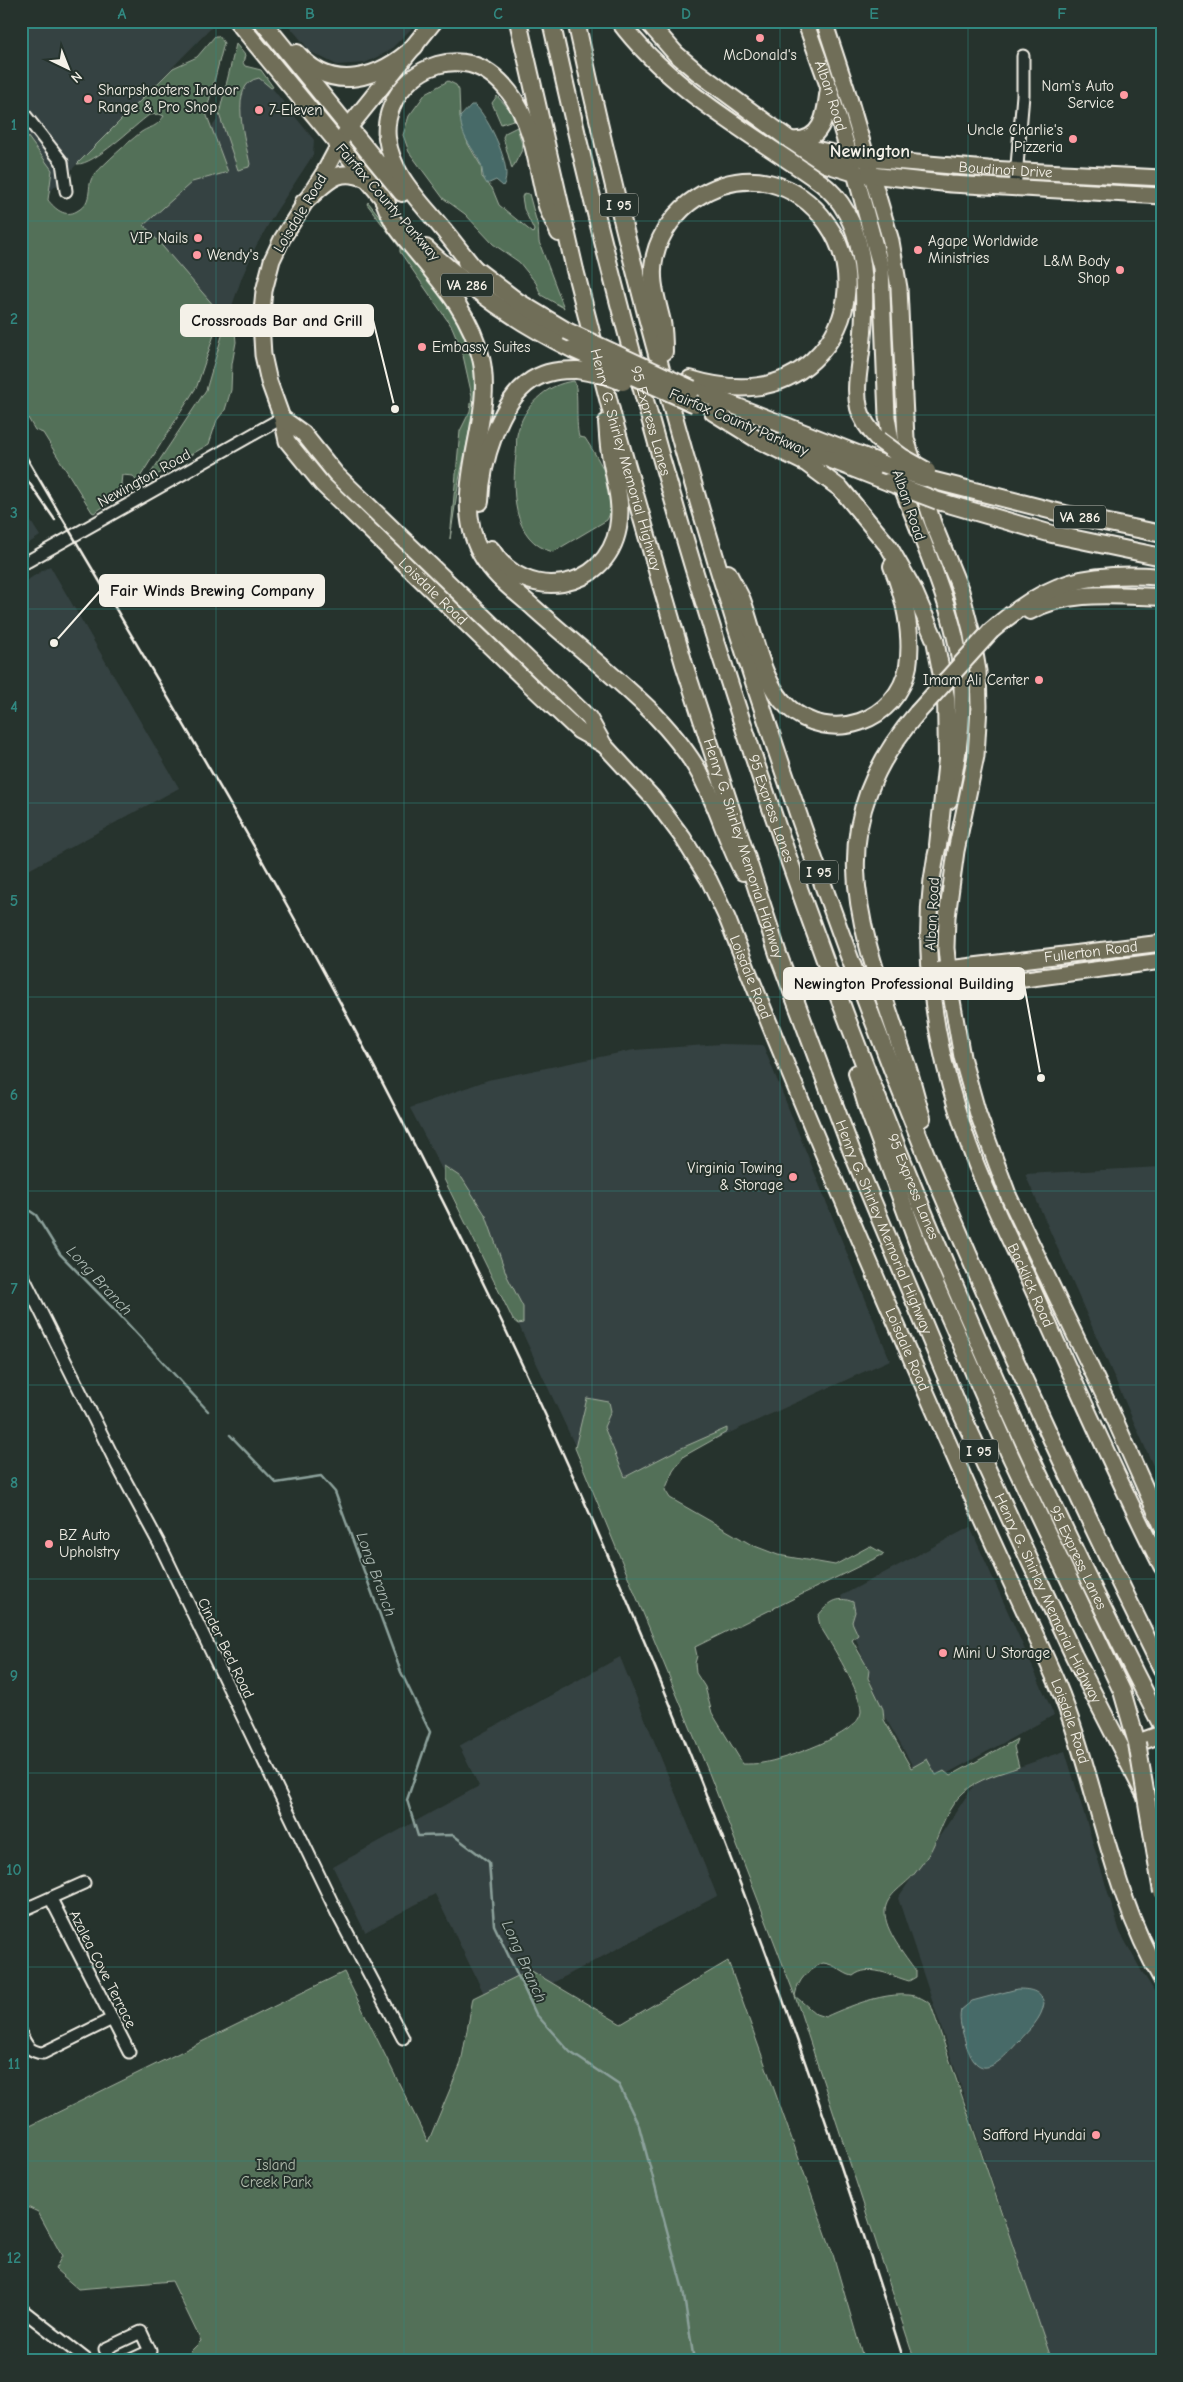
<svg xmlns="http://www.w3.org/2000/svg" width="1183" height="2382" font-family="'Comic Neue',sans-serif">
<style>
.built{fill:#364242}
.green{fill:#527058;stroke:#a3b0a0}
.water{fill:#466b68;stroke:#8ca19b}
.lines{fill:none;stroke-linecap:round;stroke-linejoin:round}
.stream{stroke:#8ca19b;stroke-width:2.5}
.minor-casing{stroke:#f4f1e8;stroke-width:15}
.major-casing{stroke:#f4f1e8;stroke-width:19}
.highway-casing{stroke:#f4f1e8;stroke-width:20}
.minor{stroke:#26332d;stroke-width:11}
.major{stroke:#706e59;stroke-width:15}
.highway{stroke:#706e59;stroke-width:16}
.rail{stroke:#f4f1e8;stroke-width:2.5}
.highway-bridge-casing{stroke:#f4f1e8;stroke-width:20;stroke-linecap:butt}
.highway-bridge{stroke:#706e59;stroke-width:16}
.grid{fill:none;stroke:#318880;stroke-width:1;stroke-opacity:0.55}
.poi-dot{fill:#ff9aa2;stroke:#26332d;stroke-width:2}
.labels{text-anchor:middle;stroke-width:4;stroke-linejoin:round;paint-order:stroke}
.shield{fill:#26332d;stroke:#b6b8b0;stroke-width:1}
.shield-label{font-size:14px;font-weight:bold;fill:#f4f1e8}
.poi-label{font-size:15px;fill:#f4f1e8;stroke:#26332d;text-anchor:end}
.street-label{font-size:15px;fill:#f4f1e8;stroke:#26332d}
.park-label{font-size:15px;fill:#b3bdae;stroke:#26332d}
.water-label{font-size:16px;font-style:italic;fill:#aebbb5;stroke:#26332d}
.quarter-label{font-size:18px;font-weight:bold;fill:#f4f1e8;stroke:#26332d}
.leader{fill:none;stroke:#f4f1e8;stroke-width:2}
.callout-dot{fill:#f4f1e8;stroke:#26332d;stroke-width:2}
.callout{fill:#f4f1e8;stroke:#f4f1e8;stroke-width:2}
.callout-label{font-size:16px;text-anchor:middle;font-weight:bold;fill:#111}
.neatline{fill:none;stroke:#318880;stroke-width:2}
.grid-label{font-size:16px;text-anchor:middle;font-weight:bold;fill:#318880}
</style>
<rect width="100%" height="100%" fill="#26332d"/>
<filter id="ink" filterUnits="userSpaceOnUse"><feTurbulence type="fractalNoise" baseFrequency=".02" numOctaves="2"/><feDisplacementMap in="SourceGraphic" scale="10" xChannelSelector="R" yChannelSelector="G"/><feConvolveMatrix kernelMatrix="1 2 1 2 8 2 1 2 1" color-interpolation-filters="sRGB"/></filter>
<g filter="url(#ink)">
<path class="built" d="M21 21H218L21 221Z
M285 21H419L389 51 365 63 337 65 311 52Z
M260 73 314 140 313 155 275 213 256 246 242 277 224 329 140 225 250 75Z
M21 506 40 536 21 548Z
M50 566 179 788 21 874V584Z
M721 1044 763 1045 890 1360 597 1493 483 1248 410 1108 488 1080 634 1050Z
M1162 1167V1469L1155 1470 1025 1174Z
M970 1527 1054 1715 924 1786 881 1710 841 1596Z
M620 1657 717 1896 494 2014 435 1894 365 1932 333 1867 479 1786 459 1746Z
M1065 1751 1120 1932 1142 1972 1162 2003V2361H1052L898 1898 976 1782Z"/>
<path class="green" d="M215 36H219L224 43 206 113 228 172 192 182 144 225 221 314 197 386 137 482 133 476 122 475 121 484 124 493 94 513 92 512 43 433 35 430 21 406V135L25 133 52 170 48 200C55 209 65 218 77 211 95 201 85 185 94 175 108 160 125 145 140 133 151 125 154 130 164 116L159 114 149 115C134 126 94 165 77 164L173 68 197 57Z
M236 44 245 55 243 63 245 66 261 70 273 87 271 88 259 78C227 83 246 143 250 164L249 167 238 170 219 114Z
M448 81 456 85 459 90 460 117 468 144 481 166 482 177 492 188 499 205 533 233 534 230 524 209 522 197 524 193 529 194 538 227 539 242 564 308 541 295 536 283 519 262 493 244 465 214 443 198 409 152 403 135 409 116 426 93Z
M497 96 513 113 516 119 501 124 492 103Z
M517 127 523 148 512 169 503 137 505 133Z
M368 202 431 280 453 312 467 341 476 374 478 392 459 480 450 539 460 431 470 411 472 396 462 351 452 327 400 252V248L367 204Z
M231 314 234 322 236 342 232 364 231 390 225 410 217 420 209 444 145 482 206 390 224 329Z
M574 381C579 389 575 421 579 437L585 438C599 460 622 494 607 520L553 552C511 541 512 489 516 455 517 448 516 442 517 435 523 407 545 384 574 381Z
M444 1166 462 1178 486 1216 507 1276 523 1307V1323L518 1324 513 1320 444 1179Z
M587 1398 609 1402 611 1411 604 1427 625 1477 677 1450 727 1428V1432L684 1456 673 1471 665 1490 670 1498 752 1545 778 1555 835 1565 870 1546 884 1554 695 1647 697 1656 695 1663 696 1673 705 1687 712 1713 743 1764C749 1764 756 1764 762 1763 783 1760 860 1734 861 1712 862 1693 831 1644 820 1626L818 1616C828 1603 837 1595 853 1602L855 1612 852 1622 858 1635 852 1640 869 1670 868 1678 883 1709 884 1720 911 1768 927 1759 936 1775 944 1771 950 1776 1017 1739 1014 1747 1019 1767C1000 1774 979 1778 964 1792 947 1807 943 1825 934 1844 930 1854 922 1864 915 1873 906 1885 886 1894 885 1911 884 1930 905 1955 916 1971V1977L909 1981C891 1976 869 1963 853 1976 842 1974 836 1964 823 1963 808 1970 798 1979 795 1996L816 2014 825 2017C851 2005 909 1981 931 2005L1052 2361H915L795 1996 709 1773 575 1448Z
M728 1961 832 2251 864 2361H181L201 2341 172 2281 78 2289 55 2269 62 2256 38 2212 21 2204V2127L28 2123 30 2126 344 1972 428 2142 461 2063 473 1998 530 1970 621 2024Z"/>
<path class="water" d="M471 105H475C488 117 515 170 503 186L496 180 487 184C482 177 483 172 481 165 472 144 463 143 460 117Z
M1017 1989C1029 1989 1040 1990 1044 2003 1042 2019 1029 2030 1019 2041 1000 2062 979 2086 966 2044 963 2033 958 2021 961 2010L972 2001Z"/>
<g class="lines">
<path class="stream" d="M21 1205 36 1215 60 1254 116 1311 208 1411
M230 1435 276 1483 321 1476 335 1492 401 1672 430 1732 407 1800 418 1836 453 1835 489 1862 494 1925 536 2014 570 2052 619 2085 639 2126 683 2290 694 2361"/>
<defs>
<path id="minor" d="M21 110 62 162 66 191
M1015 189 1023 95V56
M21 565 282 418
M21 1272 118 1467 160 1545 338 1915 403 2038
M51 1899 129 2052
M21 1911 84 1883
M21 2034C26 2046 30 2052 43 2053L112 2019
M21 2309 88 2361
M112 2361 105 2349 141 2332 150 2351 128 2361"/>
<g id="major">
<path id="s1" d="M805 21 829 88 855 173 881 268 887 417 894 458"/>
<path d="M824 21 847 91 891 241 899 288 906 439 933 523 961 591 971 630 978 671 979 706 976 756 956 851 947 917 946 948 950 989 962 1057 978 1114 1009 1197 1108 1404 1162 1526"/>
<path id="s2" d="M348 128 325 171 282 239 272 260 264 291 261 322 263 355 269 382 282 418 287 441 322 484 530 685 579 731 604 745"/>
<path id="s3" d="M857 158 988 169 1162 178"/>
<path d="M862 174 951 184 1162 196"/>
<path id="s4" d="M282 418 303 433 336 474 589 718 604 745 653 798 683 838 709 880 727 918C801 1106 881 1291 963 1476 993 1545 1026 1612 1056 1681 1097 1778 1108 1888 1162 1980"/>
<path d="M899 480C922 541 961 623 962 687 963 725 957 764 949 801"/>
<path id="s5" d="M941 833C913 941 936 1061 976 1164 996 1214 1021 1261 1042 1310 1081 1396 1119 1483 1162 1567"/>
<path id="s6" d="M940 970 1162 943"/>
<path d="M942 990 1162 961"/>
</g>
<g id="highway">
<path d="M237 21 387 203"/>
<path d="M262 21 402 193"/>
<path id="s7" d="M518 21 575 270 613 418 684 664 778 954 852 1152 963 1417 1074 1656 1162 1828"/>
<path id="s8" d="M551 21C681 613 884 1187 1162 1726"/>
<path d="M576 21C660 409 778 790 927 1157 999 1331 1079 1501 1162 1669"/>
<path d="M619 21C671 91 750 132 820 182 868 218 867 290 862 344 860 364 854 388 859 408 862 420 870 431 879 440"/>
<path d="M647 21 676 54 696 71 790 140 826 164 855 173"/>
<path d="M297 53C332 95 381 78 415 46"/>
<path d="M348 128 434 21"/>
<path d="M790 140C824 144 826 112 829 88"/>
<path d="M808 148 850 157"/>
<path d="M382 196C386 206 390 217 396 226 427 269 468 303 481 358 496 422 447 492 481 554 493 576 516 592 535 609 574 644 617 677 654 714 674 735 694 759 706 786 720 814 728 844 743 872"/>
<path d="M303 203C326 184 336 165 367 179"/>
<path d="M426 248C471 290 517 322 572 349"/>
<path d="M466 262 517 301 567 331"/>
<path d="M474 268C463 255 452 240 441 227 418 199 392 175 387 138 382 94 426 53 470 64 485 68 499 79 509 92 534 124 537 168 547 206 550 215 555 224 559 233"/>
<path d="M664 352C664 342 664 332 662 322 657 300 649 279 655 255 660 233 677 210 696 198 800 131 901 277 813 360 778 393 733 392 690 379"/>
<path d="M692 389 883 464"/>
<path d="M713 412 755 438 806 463 841 489 889 547 913 589 935 640 946 697 947 759 938 845"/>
<path d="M783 441 888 482"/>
<path d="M931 480 1065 514 1162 534"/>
<path d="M938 501 1052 534 1162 557"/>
<path d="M480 502C481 464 499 401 532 380 546 371 561 370 577 370"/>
<path d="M491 549C524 604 606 592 618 528 623 502 614 479 610 453 608 443 608 432 607 422"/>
<path d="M728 573C732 582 738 591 742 600 755 634 760 681 788 707 830 745 898 722 908 666 913 634 904 595 892 566"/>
<path d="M1030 611C1071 589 1117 596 1162 597"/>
<path d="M991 631C1047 581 1088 571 1162 577"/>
<path d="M917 713C815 832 862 930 905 1060 912 1079 916 1099 922 1118"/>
<path d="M857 1073 867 1106 920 1250 1011 1457 1122 1691 1137 1743 1162 1734"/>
</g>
</defs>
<use href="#minor" class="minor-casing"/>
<use href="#major" class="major-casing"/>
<use href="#highway" class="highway-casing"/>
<use href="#minor" class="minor"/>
<use href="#major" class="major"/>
<use href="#highway" class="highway"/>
<path class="rail" d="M21 448C107 595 195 740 278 889 352 1021 422 1157 488 1293 655 1638 790 1996 904 2361
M21 471 55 520"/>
<defs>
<path id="highway-bridge" d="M567 331 692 389
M572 349 695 404
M577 370 605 375 623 382
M879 440 902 457 927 471
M883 464 924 478
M888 482 938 501
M917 713 991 631
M1137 1743 1162 1892"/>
</defs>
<use href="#highway-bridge" class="highway-bridge-casing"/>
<use href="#highway-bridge" class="highway-bridge"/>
</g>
</g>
<path class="grid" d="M216 21V2361M404 21V2361M592 21V2361M780 21V2361M968 21V2361M21 221H1162M21 415H1162M21 609H1162M21 803H1162M21 997H1162M21 1191H1162M21 1385H1162M21 1579H1162M21 1773H1162M21 1967H1162M21 2161H1162"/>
<g class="poi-dot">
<circle cx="760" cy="38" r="5"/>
<circle cx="1124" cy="95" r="5"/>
<circle cx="88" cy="99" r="5"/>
<circle cx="259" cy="110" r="5"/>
<circle cx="1073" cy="139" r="5"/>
<circle cx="198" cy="238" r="5"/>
<circle cx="918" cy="250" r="5"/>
<circle cx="197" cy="255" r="5"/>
<circle cx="1120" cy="270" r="5"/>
<circle cx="422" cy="347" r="5"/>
<circle cx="1039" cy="680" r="5"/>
<circle cx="793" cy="1177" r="5"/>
<circle cx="49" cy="1544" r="5"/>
<circle cx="943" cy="1653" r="5"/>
<circle cx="1096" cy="2135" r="5"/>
</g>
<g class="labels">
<g class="shield">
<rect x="600" y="193.5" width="38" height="23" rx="4"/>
<rect x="441" y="273.5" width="52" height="23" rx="4"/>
<rect x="1054" y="505.5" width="52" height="23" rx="4"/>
<rect x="800" y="860.5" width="38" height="23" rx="4"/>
<rect x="960" y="1439.5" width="38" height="23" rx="4"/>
</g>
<g class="shield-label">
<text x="619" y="210">I 95</text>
<text x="467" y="290">VA 286</text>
<text x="1080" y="522">VA 286</text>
<text x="819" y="877">I 95</text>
<text x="979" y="1456">I 95</text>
</g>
<g class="poi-label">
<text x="760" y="60" text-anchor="middle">McDonald's</text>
<text x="1114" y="91">Nam's Auto<tspan x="1114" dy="17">Service</tspan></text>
<text x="98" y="95" text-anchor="start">Sharpshooters Indoor<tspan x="98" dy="17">Range &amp; Pro Shop</tspan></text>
<text x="269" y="115" text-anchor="start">7-Eleven</text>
<text x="1063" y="135">Uncle Charlie's<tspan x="1063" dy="17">Pizzeria</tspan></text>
<text x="188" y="243">VIP Nails</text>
<text x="928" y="246" text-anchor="start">Agape Worldwide<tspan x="928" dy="17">Ministries</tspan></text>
<text x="207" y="260" text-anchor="start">Wendy's</text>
<text x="1110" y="266">L&amp;M Body<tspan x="1110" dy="17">Shop</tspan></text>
<text x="432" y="352" text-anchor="start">Embassy Suites</text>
<text x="1029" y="685">Imam Ali Center</text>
<text x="783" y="1173">Virginia Towing<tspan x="783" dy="17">&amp; Storage</tspan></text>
<text x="59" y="1540" text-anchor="start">BZ Auto<tspan x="59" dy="17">Upholstry</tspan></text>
<text x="953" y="1658" text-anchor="start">Mini U Storage</text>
<text x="1086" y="2140">Safford Hyundai</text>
</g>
<g class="street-label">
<text dy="5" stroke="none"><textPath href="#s1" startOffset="79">Alban Road</textPath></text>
<text dy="5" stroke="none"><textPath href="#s3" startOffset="149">Boudinot Drive</textPath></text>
<text transform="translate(388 202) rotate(49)" y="5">Fairfax County Parkway</text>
<text transform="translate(300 213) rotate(-59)" y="5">Loisdale Road</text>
<text dy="5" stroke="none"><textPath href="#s8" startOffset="412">95 Express Lanes</textPath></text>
<text transform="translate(739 422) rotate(23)" y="5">Fairfax County Parkway</text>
<text dy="5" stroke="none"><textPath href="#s7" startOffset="452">Henry G. Shirley Memorial Highway</textPath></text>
<text transform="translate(144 478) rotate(-29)" y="5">Newington Road</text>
<text transform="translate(909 505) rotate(71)" y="5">Alban Road</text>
<text dy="5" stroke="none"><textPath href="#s2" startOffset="548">Loisdale Road</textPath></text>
<text dy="5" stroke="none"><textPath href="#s8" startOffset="818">95 Express Lanes</textPath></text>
<text dy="5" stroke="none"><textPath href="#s7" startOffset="858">Henry G. Shirley Memorial Highway</textPath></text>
<text transform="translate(932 914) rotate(-87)" y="5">Alban Road</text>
<text dy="5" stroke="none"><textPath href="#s6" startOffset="152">Fullerton Road</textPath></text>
<text dy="5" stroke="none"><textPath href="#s4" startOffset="738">Loisdale Road</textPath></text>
<text dy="5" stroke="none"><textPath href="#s8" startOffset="1222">95 Express Lanes</textPath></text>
<text dy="5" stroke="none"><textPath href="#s7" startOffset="1262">Henry G. Shirley Memorial Highway</textPath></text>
<text dy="5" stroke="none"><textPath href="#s5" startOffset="471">Backlick Road</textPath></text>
<text dy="5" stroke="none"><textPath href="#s4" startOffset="1142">Loisdale Road</textPath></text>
<text dy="5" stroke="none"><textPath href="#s8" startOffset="1628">95 Express Lanes</textPath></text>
<text dy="5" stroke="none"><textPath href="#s7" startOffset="1668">Henry G. Shirley Memorial Highway</textPath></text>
<text transform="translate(226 1648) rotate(64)" y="5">Cinder Bed Road</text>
<text dy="5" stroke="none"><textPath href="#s4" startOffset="1548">Loisdale Road</textPath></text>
<text transform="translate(103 1969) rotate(63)" y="5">Azalea Cove Terrace</text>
</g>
<g class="park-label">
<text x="276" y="2170">Island<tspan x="276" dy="17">Creek Park</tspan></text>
</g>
<g class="water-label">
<text transform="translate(100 1280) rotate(47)" y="6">Long Branch</text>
<text transform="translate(377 1574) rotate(70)" y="6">Long Branch</text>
<text transform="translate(525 1961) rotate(66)" y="6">Long Branch</text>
</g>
<g class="quarter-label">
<text x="870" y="157">Newington</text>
</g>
</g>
<path class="leader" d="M395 409L373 320M54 643L100 591M1041 1078L1024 984"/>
<g class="callout-dot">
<circle cx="395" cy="409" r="5"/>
<circle cx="54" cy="643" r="5"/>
<circle cx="1041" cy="1078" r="5"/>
</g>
<g class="callout">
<rect x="181" y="305" width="192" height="31" rx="5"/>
<rect x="100" y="575" width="224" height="31" rx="5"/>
<rect x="784" y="968" width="240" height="31" rx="5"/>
</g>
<g class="callout-label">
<text x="277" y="326">Crossroads Bar and Grill</text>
<text x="212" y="596">Fair Winds Brewing Company</text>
<text x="904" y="989">Newington Professional Building</text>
</g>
<rect width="1183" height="2382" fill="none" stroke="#26332d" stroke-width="55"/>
<g transform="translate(68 68) rotate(137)" stroke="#26332d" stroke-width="4" paint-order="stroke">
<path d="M0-4L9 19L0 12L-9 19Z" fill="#f4f1e8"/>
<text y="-8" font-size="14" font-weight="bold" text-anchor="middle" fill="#f4f1e8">N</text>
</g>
<rect x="28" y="28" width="1128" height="2326" class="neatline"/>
<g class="grid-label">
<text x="122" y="19">A</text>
<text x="310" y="19">B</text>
<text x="498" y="19">C</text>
<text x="686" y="19">D</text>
<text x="874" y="19">E</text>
<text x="1062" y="19">F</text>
<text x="14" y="130">1</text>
<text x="14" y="324">2</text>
<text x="14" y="518">3</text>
<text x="14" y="712">4</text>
<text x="14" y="906">5</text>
<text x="14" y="1100">6</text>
<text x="14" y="1294">7</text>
<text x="14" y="1488">8</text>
<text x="14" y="1681">9</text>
<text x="14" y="1875">10</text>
<text x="14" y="2069">11</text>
<text x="14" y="2263">12</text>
</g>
</svg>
